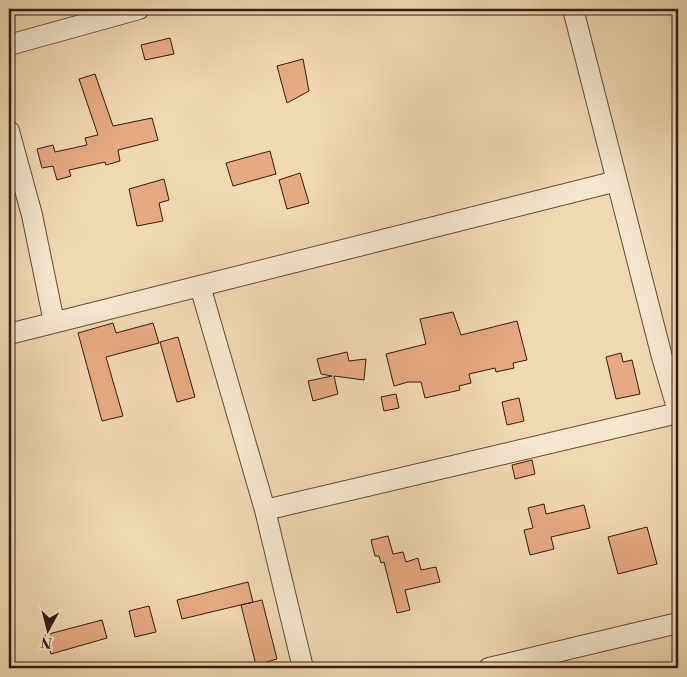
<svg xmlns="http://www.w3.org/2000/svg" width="687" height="677" font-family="'Libre Bodoni',serif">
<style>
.building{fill:#e7a982;stroke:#351b11}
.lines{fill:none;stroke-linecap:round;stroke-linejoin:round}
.street-casing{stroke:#644a3a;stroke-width:22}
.street{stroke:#f5e6ce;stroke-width:20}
</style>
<rect width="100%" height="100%" fill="#f0d8b3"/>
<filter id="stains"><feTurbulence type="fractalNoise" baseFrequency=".004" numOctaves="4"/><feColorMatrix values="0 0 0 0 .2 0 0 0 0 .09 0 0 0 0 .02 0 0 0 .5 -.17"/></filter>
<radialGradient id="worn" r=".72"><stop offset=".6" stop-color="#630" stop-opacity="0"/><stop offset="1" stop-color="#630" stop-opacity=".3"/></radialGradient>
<path class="building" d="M170 38 174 54 145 60 141 45Z
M303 59 309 91 287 103 277 66Z
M95 74 113 126 152 118 158 140 118 150 120 161 106 165 105 162 69 170 71 176 57 180 53 166 42 168 37 149 53 145 55 152 87 145 85 138 98 135 79 79Z
M270 151 276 174 233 186 226 163Z
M300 173 309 203 287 209 279 180Z
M164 179 169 200 159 203 163 221 137 226 129 189Z
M453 312 461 335 517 321 527 360 513 363 514 368 496 372 495 368 469 374 471 383 459 386 460 390 425 398 421 382H408L394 386 386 354 426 344 420 319Z
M113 323 116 333 153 323 159 343 106 357 123 416 102 421 78 333Z
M178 337 195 397 177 402 160 342Z
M347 352 349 361 366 359 364 380 334 376 338 394 313 401 308 381 332 376 321 374 317 359Z
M621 353 623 362 632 360 640 394 616 399 606 357Z
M396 394 399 408 384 411 381 397Z
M519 398 524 421 507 425 502 402Z
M532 460 535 474 515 479 512 465Z
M544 504 546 514 584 505 590 528 551 537 554 549 530 555 524 530 533 528 528 508Z
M647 527 657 564 618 574 608 537Z
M388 536 393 554 403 552 406 562 418 558 421 570 436 567 440 582 405 590 410 610 397 613 384 562 381 563 379 556H375L371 540Z
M248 582 253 602 182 619 177 600Z
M262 600 277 659 256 665 241 605Z
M149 606 156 632 135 637 129 611Z
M102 620 107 638 51 654 45 635Z"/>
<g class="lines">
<defs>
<path id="street" d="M573 9 662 357 678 411
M9 45 139 9
M9 131 32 215 54 322
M200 286 265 510 303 668
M9 334 617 181
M265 510 678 413
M489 668 678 623"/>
</defs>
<use href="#street" class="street-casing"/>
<use href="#street" class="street"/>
</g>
<rect width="687" height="677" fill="none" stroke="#f0d8b3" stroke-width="30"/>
<rect x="10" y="10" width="667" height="657" fill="none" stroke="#351b11" stroke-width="2.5"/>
<rect x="15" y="15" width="657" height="647" fill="none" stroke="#351b11"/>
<g transform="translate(48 630) rotate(187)" stroke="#f5e6ce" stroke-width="4" paint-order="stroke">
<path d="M0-4L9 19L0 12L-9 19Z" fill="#351b11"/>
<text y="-8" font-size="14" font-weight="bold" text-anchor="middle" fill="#351b11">N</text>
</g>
<rect width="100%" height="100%" filter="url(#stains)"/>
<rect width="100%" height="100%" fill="url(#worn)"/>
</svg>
